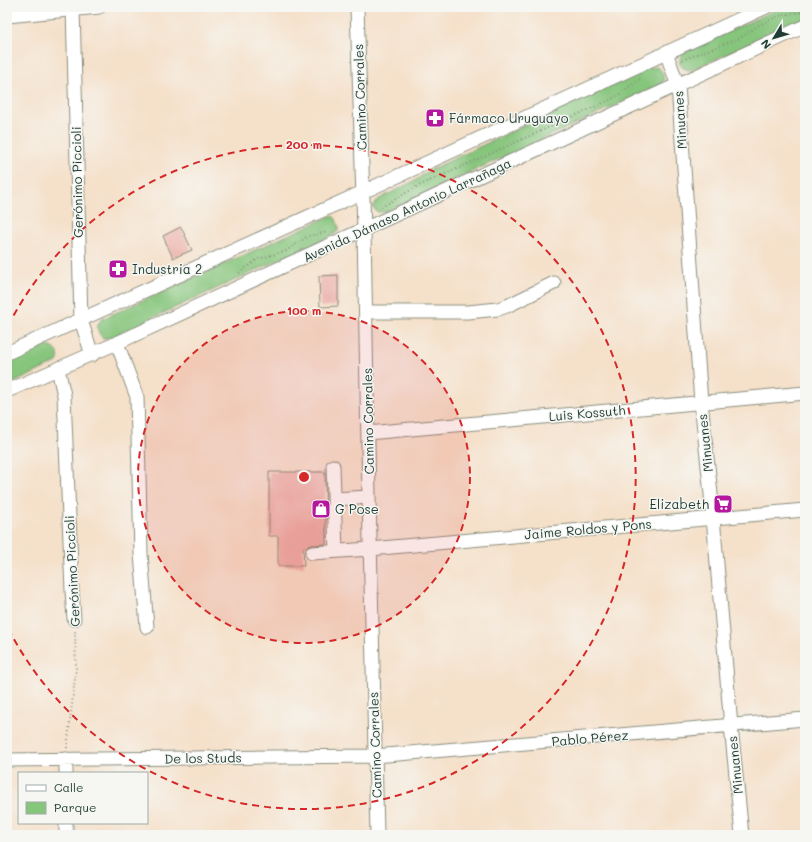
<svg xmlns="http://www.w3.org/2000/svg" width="812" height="842" font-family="Mali,sans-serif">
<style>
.green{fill:#86c57c;stroke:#528158}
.building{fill:#ecb0a9}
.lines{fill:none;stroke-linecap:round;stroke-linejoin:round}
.minor-casing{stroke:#8a8e7e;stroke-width:15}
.path{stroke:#8a8e7e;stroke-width:2;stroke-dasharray:1 3;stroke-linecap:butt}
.minor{stroke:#fff;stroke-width:13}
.ring{fill:none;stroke:#d62828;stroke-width:2;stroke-dasharray:7 5}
.labels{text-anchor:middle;stroke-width:3;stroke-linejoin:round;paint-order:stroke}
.street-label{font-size:13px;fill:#1f3d34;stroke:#f6f6f2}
.poi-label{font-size:13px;fill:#1f3d34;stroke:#f6f6f2;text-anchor:start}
.centre{fill:#d62828;stroke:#f6f6f2;stroke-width:2}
.ring-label{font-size:12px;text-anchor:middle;font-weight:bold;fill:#d62828;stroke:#f6f6f2;stroke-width:3;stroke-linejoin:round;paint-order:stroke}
</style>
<rect width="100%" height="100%" fill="#f6f6f2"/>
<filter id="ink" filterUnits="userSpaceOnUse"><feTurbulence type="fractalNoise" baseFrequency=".025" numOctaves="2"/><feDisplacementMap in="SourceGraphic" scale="8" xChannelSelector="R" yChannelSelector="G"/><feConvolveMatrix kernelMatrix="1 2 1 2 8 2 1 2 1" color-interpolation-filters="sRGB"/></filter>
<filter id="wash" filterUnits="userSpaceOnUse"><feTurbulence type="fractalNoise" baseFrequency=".012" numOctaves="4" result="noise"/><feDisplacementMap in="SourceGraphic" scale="16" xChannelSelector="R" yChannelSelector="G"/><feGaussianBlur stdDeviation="0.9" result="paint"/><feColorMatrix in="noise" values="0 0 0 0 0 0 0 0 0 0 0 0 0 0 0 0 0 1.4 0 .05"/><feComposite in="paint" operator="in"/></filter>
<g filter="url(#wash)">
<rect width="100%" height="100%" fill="#f5e0c9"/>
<path class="green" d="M782 7H805V19L696 68 689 70 683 68 679 63 681 55 688 50Z
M658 67 662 72 664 80 660 85 384 212H378L375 210 373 206 379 199 416 180 428 171 642 70 649 68Z
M330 216H333L336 219 339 228 338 231 333 235 109 338H103C97 332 95 325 102 319Z
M45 346C54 346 62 353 57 362L7 386V364Z"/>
<g id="blocks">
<path class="building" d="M181 227 192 250 173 258 163 236Z
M338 275V306L320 307 319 276Z
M269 472H325L326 544 311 545 303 548 304 566H278V536H269Z"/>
</g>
</g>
<g filter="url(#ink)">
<use href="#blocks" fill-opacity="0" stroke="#8a8e7e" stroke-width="1"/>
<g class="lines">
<defs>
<path id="minor" d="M73 7 81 320 92 355
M357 7 364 230 369 497 377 835
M7 16 99 7
M666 52 678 86 701 402 711 494 731 726 742 835
M366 312H468L498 309 507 306 554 283
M117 343 137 397 141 554 147 627
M7 353 363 192 766 7
M58 369 64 395 72 590 74 619
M7 391 117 343 805 26
M368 433 805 393
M333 466 336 551
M334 499 369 497
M312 553 370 549 805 510
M7 760 375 756 805 719
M66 773V759
M66 835V823"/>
</defs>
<use href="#minor" class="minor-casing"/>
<path class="path" d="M682 60 740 38 759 25 778 16 800 12 805 8
M381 207 416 187 612 99 640 79
M239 273 258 259 286 251 308 236 328 232
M67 748 76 669 75 631"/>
<use href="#minor" class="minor"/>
</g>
</g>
<circle cx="304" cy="477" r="166" fill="#d62828" fill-opacity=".12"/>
<g class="ring">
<circle cx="304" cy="477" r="166"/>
<path d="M8 326A332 332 0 1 1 8 628"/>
</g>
<defs>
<symbol id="pharmacy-square" viewBox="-11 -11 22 22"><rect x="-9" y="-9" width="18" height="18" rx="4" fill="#b5179e" stroke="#f6f6f2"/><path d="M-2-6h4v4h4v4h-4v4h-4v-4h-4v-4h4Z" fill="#fff"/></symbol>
<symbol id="supermarket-square" viewBox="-11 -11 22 22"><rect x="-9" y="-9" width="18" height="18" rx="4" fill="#b5179e" stroke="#f6f6f2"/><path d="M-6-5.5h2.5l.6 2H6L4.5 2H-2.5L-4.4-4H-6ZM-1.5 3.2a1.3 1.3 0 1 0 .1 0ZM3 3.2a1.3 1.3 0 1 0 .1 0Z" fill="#fff"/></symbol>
<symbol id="shop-square" viewBox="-11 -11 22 22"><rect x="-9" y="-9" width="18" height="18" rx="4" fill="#b5179e" stroke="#f6f6f2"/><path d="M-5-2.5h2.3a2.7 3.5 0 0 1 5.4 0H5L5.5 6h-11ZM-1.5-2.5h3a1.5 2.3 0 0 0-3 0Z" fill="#fff"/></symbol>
</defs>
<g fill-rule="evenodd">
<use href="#pharmacy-square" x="424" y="107" width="22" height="22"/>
<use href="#pharmacy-square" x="107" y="258" width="22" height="22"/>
<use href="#supermarket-square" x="712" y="493" width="22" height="22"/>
<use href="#shop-square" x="310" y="498" width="22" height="22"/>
</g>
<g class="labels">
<g class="street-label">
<text transform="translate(360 97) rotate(-92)" y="5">Camino Corrales</text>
<text transform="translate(680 120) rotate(-94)" y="5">Minuanes</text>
<text transform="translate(77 182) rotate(-91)" y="5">Gerónimo Piccioli</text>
<text transform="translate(407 210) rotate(-25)" y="5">Avenida Dámaso Antonio Larrañaga</text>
<text transform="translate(587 413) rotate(-5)" y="5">Luis Kossuth</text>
<text transform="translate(368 421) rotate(-91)" y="5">Camino Corrales</text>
<text transform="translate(705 443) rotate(-96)" y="5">Minuanes</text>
<text transform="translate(588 529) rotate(-5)" y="5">Jaime Roldos y Pons</text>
<text transform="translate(72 571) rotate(-93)" y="5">Gerónimo Piccioli</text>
<text transform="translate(590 738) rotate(-5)" y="5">Pablo Pérez</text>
<text transform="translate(375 745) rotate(-92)" y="5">Camino Corrales</text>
<text transform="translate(203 758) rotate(-1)" y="5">De los Studs</text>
<text transform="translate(735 765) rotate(-96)" y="5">Minuanes</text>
</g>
<g class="poi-label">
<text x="449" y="123">Fármaco Uruguayo</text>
<text x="132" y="274">Industria 2</text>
<text x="709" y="509" text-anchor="end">Elizabeth</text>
<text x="335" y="514">G Pose</text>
</g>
</g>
<circle cx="304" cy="477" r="6" class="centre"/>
<g class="ring-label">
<text x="304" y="149">200 m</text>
<text x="304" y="315">100 m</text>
</g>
<rect width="812" height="842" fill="none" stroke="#f6f6f2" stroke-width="24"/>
<rect x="18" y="772" width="130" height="52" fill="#f6f6f2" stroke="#a0aca6"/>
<rect x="26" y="785" width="20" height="6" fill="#ffffff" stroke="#a0aca6"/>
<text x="54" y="792" font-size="12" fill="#1f3d34">Calle</text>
<rect x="26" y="802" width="20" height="12" fill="#86c57c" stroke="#a0aca6"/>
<text x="54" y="812" font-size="12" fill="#1f3d34">Parque</text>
<g transform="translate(774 38) rotate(232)" stroke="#f6f6f2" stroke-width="3" paint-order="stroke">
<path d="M0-3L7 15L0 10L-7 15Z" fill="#1f3d34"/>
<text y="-6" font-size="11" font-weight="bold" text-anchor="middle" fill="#1f3d34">N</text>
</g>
</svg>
